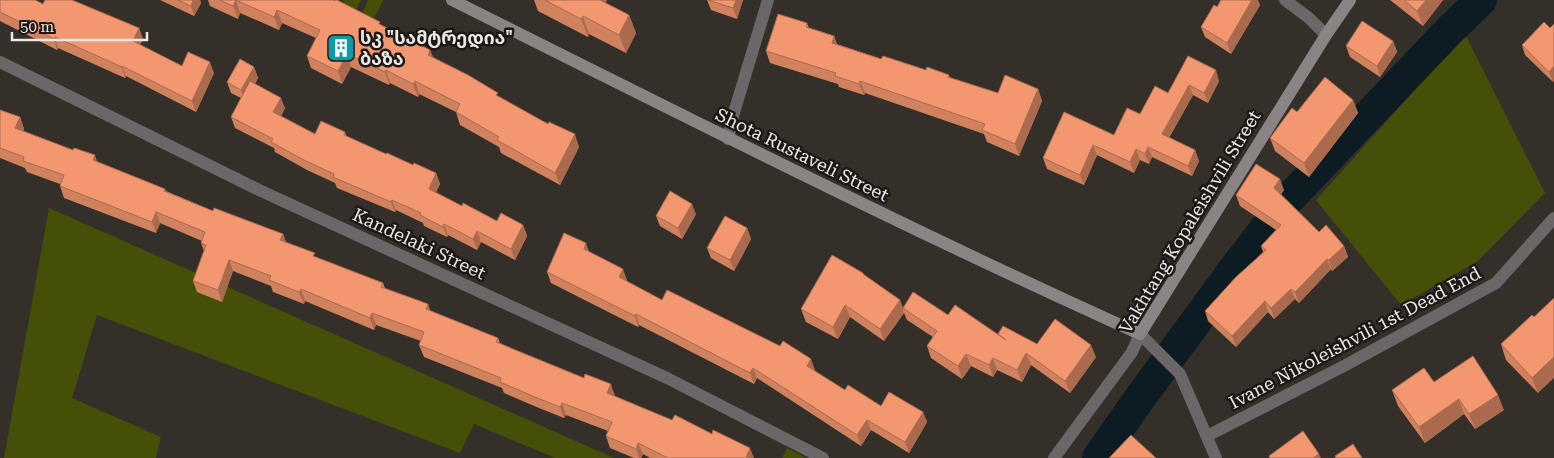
<svg xmlns="http://www.w3.org/2000/svg" width="1554" height="458" font-family="'Roboto Serif','Noto Sans Georgian',serif">
<style>
.green{fill:#464f07}
.lines{fill:none;stroke-linecap:round;stroke-linejoin:round}
.river{stroke:#0c1c22;stroke-width:32}
.street{stroke:#6b6667;stroke-width:12}
.secondary{stroke:#8b8485;stroke-width:12}
.wall{fill:#d0825f}
.shaded-wall{fill:#a96a4e}
.building{fill:#f2976f;stroke:#a96a4e}
.labels{text-anchor:middle;stroke-width:5;stroke-linejoin:round;paint-order:stroke}
.poi-label{font-size:18px;font-weight:bold;fill:#ece8e5;stroke:#1b1816;text-anchor:start}
.street-label{font-size:18px;fill:#ece8e5;stroke:#1b1816}
</style>
<rect width="100%" height="100%" fill="#352f2a"/>
<path class="green" d="M344 0H361L356 10 343 4Z
M368 0H383L373 20 362 14Z
M1465 34 1545 193 1478 261 1401 305 1316 200Z
M49 208 614 458H555L474 424 460 453 97 315 72 398 161 437 156 458H4Z
M787 448 806 458H782Z"/>
<g class="lines">
<path class="river" d="M1098 458 1137 402 1238 264 1286 202 1448 32 1481 0"/>
<path class="street" d="M1285 0 1309 18 1326 35
M0 62 259 190 667 378 823 458
M728 139 733 116 768 0
M1207 436 1344 366 1496 283 1554 218
M1054 458 1132 352 1140 334 1180 374 1216 458"/>
<path class="secondary" d="M452 0C680 114 907 229 1140 334L1326 35 1350 0"/>
</g>
<path class="wall" d="M0 0 43 4 139 28 143 39 140 45 182 66 214 73 196 112 126 76 125 78 58 48 57 50 0 21Z
M160 0H200L201 3 194 16Z
M208 0H333L430 50 433 57 499 97 579 147 560 185 501 153 499 147 460 125 456 112 419 94 418 97 390 83 389 85 351 67 342 84 311 68 307 56 316 38 282 23 279 30 240 13 238 19 210 6Z
M534 0H607L605 3 629 15 636 33 626 53 589 34 588 37 538 11Z
M707 0H743L737 19 711 10Z
M1390 0H1443L1423 26Z
M1260 5 1231 54 1205 37 1201 27 1217 7Z
M807 23 809 28 834 36 837 44 881 59 949 75 950 78 998 93 1038 89 1042 101 1019 156 987 142 984 134 865 93 864 95 839 87 838 84 770 63 766 51Z
M1550 28 1553 82 1525 55 1522 45Z
M1393 41 1397 52 1380 77 1350 57 1346 46Z
M1188 56 1219 81 1208 103 1193 95 1169 138 1195 150 1199 161 1192 176 1152 157 1149 164 1140 160 1134 173 1097 155 1084 185 1047 169 1043 158 1114 135 1140 114 1168 93Z
M254 67 258 78 255 84 285 108 281 116 315 134 345 132 347 137 386 154 413 165 436 173 440 184 436 192 462 206 497 221 523 225 527 236 515 260 481 242 477 250 448 235 447 237 424 226 423 223 396 210 395 212 337 188 335 183 307 170 275 152 274 148 235 128 231 117 241 98 231 93 227 82Z
M1353 100 1358 113 1309 177 1275 151 1270 138 1297 112Z
M0 110 20 117 24 129 23 131 97 162 165 189 166 191 213 211 283 234 286 242 316 257 383 283 385 288 428 304 430 311 498 338 500 343 615 396 754 458H650L643 454 641 458H634L610 448 606 436 608 431 566 415 564 418 539 408 504 393 502 388 424 357 419 345 421 341 376 325 374 330 305 301 304 304 273 292 271 286 233 271 222 302 197 292 193 281 204 251 201 243 202 241 160 223 156 233 64 198 60 186V184L27 172 25 168 0 158Z
M1284 190 1281 194 1319 232 1344 246 1348 257 1332 271 1331 269 1299 303 1295 299 1274 319 1268 312 1236 347 1208 321 1205 311 1263 252 1261 246 1276 230 1240 206 1236 195Z
M696 214 682 239 660 226 656 216Z
M747 228 751 239 734 271 711 258 707 248Z
M590 252 627 280 626 281 662 300 815 370 814 371 845 390 881 406 923 412 927 422 909 453 871 430 861 446 757 378 754 384 639 325 638 327 551 283 547 272Z
M864 275 900 300 903 308 948 315 999 335 998 334 1037 344 1096 357 1070 393 1031 365 1022 382 997 370 993 377 971 366 962 379 931 358 927 346 933 337 907 320 904 313 884 341 850 317 838 339 806 322 801 309Z
M1534 317 1538 393 1506 360 1501 344Z
M1434 382 1504 410 1475 429 1464 414 1425 443 1398 406 1392 390Z"/>
<path class="shaded-wall" d="M193 0H200L201 3 194 16 191 6Z
M236 0 240 13 238 19 233 6Z
M594 0H607L599 15Z
M736 0H743L737 19 733 8Z
M1252 0H1258L1260 5 1231 54 1227 43Z
M1426 0H1443L1423 26 1417 11Z
M277 10 282 23 279 30 274 17Z
M629 15 636 33 626 53 619 35Z
M583 16 589 34 588 37 581 19Z
M139 28 143 39 137 52 133 41Z
M834 36 838 48 832 43Z
M55 37 58 48 57 50 54 39Z
M1393 41 1397 52 1380 77 1377 66Z
M430 50 435 63 428 55Z
M347 54 351 67 342 84 338 71Z
M210 62 214 73 196 112 192 101Z
M122 66 126 76 125 78 122 67Z
M1554 66V81L1553 82 1549 72Z
M254 67 258 78 245 101 241 90Z
M386 70 390 83 389 85 385 72Z
M1216 70 1219 81 1208 103 1204 93Z
M415 81 419 94 418 97 413 84Z
M860 81 865 93 864 95 859 84Z
M1189 85 1193 95 1165 145 1162 134Z
M1038 89 1042 101 1019 156 1015 144Z
M281 98 285 108 277 123 273 112Z
M1353 100 1358 113 1309 177 1304 163Z
M20 117 24 129 20 140 15 128Z
M575 134 579 147 560 185 555 173Z
M1093 145 1097 155 1084 185 1080 175Z
M1148 147 1152 157 1149 164 1145 154Z
M1136 149 1140 160 1134 173 1130 162Z
M1195 150 1199 161 1192 176 1188 166Z
M95 155 99 167 93 160Z
M436 173 440 184 433 199 429 189Z
M1280 179 1284 190 1278 199 1274 188Z
M392 200 396 210 395 212 391 202Z
M692 204 696 214 682 239 678 228Z
M156 212 160 223 156 233 152 222Z
M444 224 448 235 447 237 443 227Z
M523 225 527 236 515 260 511 249Z
M747 228 751 239 734 271 730 260Z
M477 231 481 242 477 250 473 239Z
M283 234 287 245 280 240Z
M586 243 590 254 584 249Z
M1344 246 1348 257 1332 271 1329 260Z
M1327 259 1331 269 1299 303 1295 292Z
M229 260 233 271 222 302 218 290Z
M623 269 627 280 623 288 619 277Z
M301 289 305 301 304 304 299 292Z
M1291 289 1295 299 1274 319 1271 308Z
M900 300 904 313 884 341 880 329Z
M1265 301 1268 312 1236 347 1232 336Z
M428 304 432 315 426 309Z
M845 305 850 317 838 339 833 327Z
M372 313 376 325 374 330 370 318Z
M636 314 639 325 638 327 635 316Z
M1091 345 1096 357 1070 393 1065 381Z
M1026 353 1031 365 1022 382 1017 370Z
M966 354 971 366 962 379 958 366Z
M1554 357V378L1538 393 1532 378Z
M993 358 997 370 993 377 989 365Z
M811 359 815 370 811 376 807 366Z
M753 368 757 378 754 384 750 373Z
M611 384 615 396 612 404 607 393Z
M1498 395 1504 410 1475 429 1469 414Z
M1459 399 1464 414 1425 443 1419 427Z
M562 403 566 415 564 418 560 407Z
M923 412 927 422 909 453 905 442Z
M867 420 871 430 861 446 857 435Z
M638 443 643 454 641 458H639L636 449Z
M750 448 754 458H746Z
M1319 454 1321 458H1313Z"/>
<path class="building" d="M0 0H35L43 4 45 0H72L139 28 133 41 182 66 188 52 210 62 192 101 122 66V67L55 37 54 39 0 12Z
M178 0H193L191 6Z
M220 0H333L335 1V0H337L380 22 379 24 430 50 428 55 468 75 498 93 496 95 548 124 549 122 575 134 555 173 497 140 499 137 456 112 460 104 415 81 413 84 386 70 385 72 347 54 338 71 307 56 320 30 277 10 274 17 236 0 233 6Z
M545 0H600L629 15 619 35 583 16 581 19Z
M708 0H736L733 8Z
M1221 0H1252L1227 43 1201 27 1214 5 1217 7Z
M1404 0H1426L1417 11Z
M778 14 807 23 806 27 834 36 832 43 881 59 883 56 926 70 927 67 949 75 948 77 998 93 1005 75 1038 89 1015 144 982 130 985 124 860 81 859 84 835 76 836 73 766 51Z
M1362 21 1393 41 1377 66 1346 46Z
M1544 22 1550 28 1554 24V66L1549 72 1522 45Z
M1188 56 1216 70 1204 93 1189 85 1162 134 1195 150 1188 166 1148 147 1145 154 1136 149 1130 162 1093 145 1080 175 1043 158 1064 112 1114 135 1127 108 1140 114 1155 86 1168 93Z
M240 59 254 67 241 90 227 82Z
M1325 77 1353 100 1304 163 1270 138 1292 108 1297 112Z
M250 81 281 98 273 112 315 134 321 121 345 132 344 135 386 154 387 153 413 165 414 163 436 173 429 189 462 206 463 203 497 221 501 213 523 225 511 249 477 231 473 239 444 224 443 227 420 215 421 213 392 200 391 202 333 177 334 174 304 160 271 142 273 139 231 117Z
M0 110 20 117 15 128 73 150 74 148 95 155 93 160 165 189 164 191 213 211 214 208 283 234 280 240 315 253 313 256 383 283 381 287 428 304 426 309 498 338 496 342 584 378 585 374 611 384 607 393 672 420 675 415 712 434 713 430 750 448 746 458H668L638 443 636 449 606 436 612 422 562 403 560 407 535 397 500 382 501 378 419 345 424 332 372 313 370 318 301 289 299 292 269 280 271 276 229 260 218 290 193 281 206 245 201 243 205 232 156 212 152 222 60 186 64 175 23 161 24 157 0 148Z
M1256 164 1280 179 1274 188 1319 232 1326 225 1344 246 1329 260 1327 259 1295 292 1291 289 1271 308 1265 301 1232 336 1205 311 1236 277 1266 250 1261 246 1281 225 1236 195Z
M670 191 692 204 678 228 656 216Z
M725 216 747 228 730 260 707 248Z
M564 233 586 243 584 249 623 269 619 277 662 300 667 290 780 346 783 341 811 359 807 366 845 390 848 385 881 406 889 392 923 412 905 442 867 420 857 435 753 368 750 373 636 314 635 316 547 272Z
M832 255 863 273V274L900 300 880 329 845 305 833 327 801 309Z
M913 292 948 315 955 305 1006 340 998 334 1003 326 1037 344 1055 319 1091 345 1065 381 1026 353 1017 370 993 358 989 365 966 354 958 366 927 346 937 331 903 308Z
M1554 298V357L1532 378 1501 344 1532 315 1534 317Z
M1473 356 1498 395 1469 414 1459 399 1419 427 1392 390 1424 368 1434 382Z
M1303 431 1319 454 1313 458H1270L1269 456Z
M1131 435 1156 458H1109Z
M1353 444 1362 458H1336L1335 456Z"/>
<defs>
<symbol id="building-square" viewBox="-11 -11 22 22"><rect x="-9" y="-9" width="18" height="18" rx="4" fill="#0f9aa8" stroke="#1b1816"/><path d="M-4-6H4V6H1V3H-1V6H-4ZM-2.5-4.3h1.7v1.8h-1.7ZM.8-4.3h1.7v1.8H.8ZM-2.5-1h1.7V.8h-1.7ZM.8-1h1.7V.8H.8Z" fill="#fff"/></symbol>
</defs>
<g fill-rule="evenodd">
<use href="#building-square" x="325" y="32" width="32" height="32"/>
</g>
<g class="labels">
<g class="poi-label">
<text x="360" y="44">სკ "სამტრედია"<tspan x="360" dy="21">ბაზა</tspan></text>
</g>
<g class="street-label">
<text transform="translate(802 155) rotate(26)" y="6">Shota Rustaveli Street</text>
<text transform="translate(1190 222) rotate(-59)" y="6">Vakhtang Kopaleishvili Street</text>
<text transform="translate(419 244) rotate(25)" y="6">Kandelaki Street</text>
<text transform="translate(1355 338) rotate(-28)" y="6">Ivane Nikoleishvili 1st Dead End</text>
</g>
</g>
<path d="M12 32v8h135v-8" fill="none" stroke="#ece8e5" stroke-width="2.5"/>
<text x="20" y="32" font-size="15" fill="#ece8e5" stroke="#1b1816" stroke-width="4" paint-order="stroke">50 m</text>
</svg>
